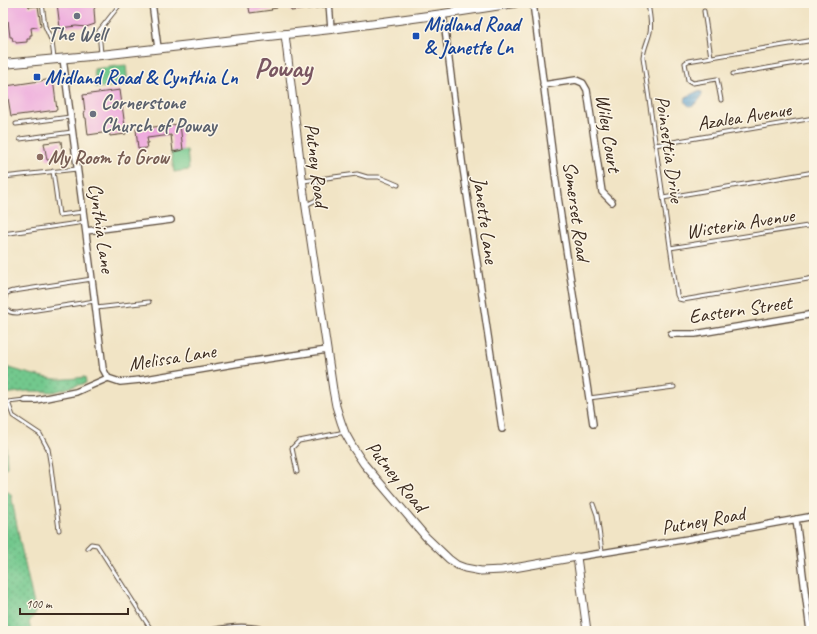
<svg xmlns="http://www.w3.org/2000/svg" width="817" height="634" font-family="Caveat,sans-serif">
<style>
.grass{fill:url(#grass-dots);stroke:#567956}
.park{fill:#72c88d;stroke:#567956}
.water{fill:url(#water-rules);stroke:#4c6678}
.building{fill:#eda7dd}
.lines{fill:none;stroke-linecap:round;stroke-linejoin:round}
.service-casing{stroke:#564637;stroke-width:5}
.minor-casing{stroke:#564637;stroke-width:8}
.tertiary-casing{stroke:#564637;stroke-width:9}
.secondary-casing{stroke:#564637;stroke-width:10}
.service{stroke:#fff;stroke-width:3}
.minor{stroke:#fff;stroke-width:5.5}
.tertiary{stroke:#fff;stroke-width:7}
.secondary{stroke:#fff;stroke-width:8}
.worship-dot{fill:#6b7280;stroke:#fcf5e5;stroke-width:1.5}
.transit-dot{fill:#1a4fb4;stroke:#fcf5e5;stroke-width:1.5}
.education-dot{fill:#8d6e63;stroke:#fcf5e5;stroke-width:1.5}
.labels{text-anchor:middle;stroke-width:3;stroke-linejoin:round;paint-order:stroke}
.transit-label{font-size:20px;font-weight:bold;fill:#164399;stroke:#fcf5e5;text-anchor:start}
.worship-label{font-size:20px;font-weight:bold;fill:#5b616d;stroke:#fcf5e5}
.street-label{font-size:20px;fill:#3b2a1e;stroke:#fcf5e5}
.education-label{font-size:20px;font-weight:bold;fill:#785e54;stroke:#fcf5e5;text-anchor:start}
.town-label{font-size:28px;font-weight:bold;fill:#795661;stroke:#fcf5e5}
</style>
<defs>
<pattern id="grass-dots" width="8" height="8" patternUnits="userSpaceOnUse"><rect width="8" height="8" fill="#72c88d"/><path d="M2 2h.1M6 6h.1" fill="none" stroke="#5fa373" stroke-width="1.8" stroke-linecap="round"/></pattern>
<pattern id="water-rules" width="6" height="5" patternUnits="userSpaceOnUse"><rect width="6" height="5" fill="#5ca1d1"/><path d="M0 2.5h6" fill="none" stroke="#4d83a9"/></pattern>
</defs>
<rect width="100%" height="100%" fill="#fcf5e5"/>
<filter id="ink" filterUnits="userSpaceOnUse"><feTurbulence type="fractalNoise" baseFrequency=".025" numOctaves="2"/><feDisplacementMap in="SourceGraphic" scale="8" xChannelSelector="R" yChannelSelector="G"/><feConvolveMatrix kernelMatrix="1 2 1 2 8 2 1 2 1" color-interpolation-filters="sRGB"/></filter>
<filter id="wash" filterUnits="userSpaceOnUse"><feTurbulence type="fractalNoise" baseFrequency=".012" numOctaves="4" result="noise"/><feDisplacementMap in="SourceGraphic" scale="16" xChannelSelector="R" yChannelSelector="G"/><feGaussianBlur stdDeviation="0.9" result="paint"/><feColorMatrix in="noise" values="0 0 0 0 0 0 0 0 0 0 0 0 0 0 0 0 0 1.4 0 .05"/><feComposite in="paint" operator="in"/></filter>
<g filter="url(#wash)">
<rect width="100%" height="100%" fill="#f1e4c5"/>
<path class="grass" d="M3 366C20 371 38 377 56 379 65 380 75 378 85 377L86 383 54 392 29 391 3 394Z
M3 419 5 424 7 467 3 469Z
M3 489 11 494 20 542 36 613 29 622 31 631H3Z"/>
<path class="park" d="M126 65 128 85 96 88 94 69Z
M187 150 189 170 174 172 171 152Z"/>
<path class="water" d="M698 91 702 92C703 98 695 106 689 106 685 103 685 101 686 97Z"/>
<g id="blocks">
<path class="building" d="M3 3H28L29 7 38 6 41 26 31 28 32 35H30V39H27V42L16 43V41H13L12 37H10L8 21 3 32Z
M57 3H98L94 9 95 24 86 27 76 26 60 28Z
M248 3H277V8L271 9 272 10 250 13Z
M290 3H325V7L291 11Z
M53 79 57 110 11 116 6 86Z
M120 90 126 134 110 136 109 132 88 135 86 118H85L84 112H85L83 95Z
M180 124 183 150 173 152 171 135 147 138 148 143H146L147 148 138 149 136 129Z
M61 141 63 159 47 160 44 143Z"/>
</g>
</g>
<g filter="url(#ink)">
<use href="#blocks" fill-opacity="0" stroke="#564637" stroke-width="1"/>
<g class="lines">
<defs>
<path id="service" d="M42 3 45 26 52 42 54 58
M648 3C649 12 652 23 650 32 648 41 644 48 643 57L677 295 679 299 683 300 814 278
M704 11 711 57
M101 54 99 31 121 3
M733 74 814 60
M721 100 717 79 693 83 688 80 685 63 688 61 814 40
M16 124 70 117
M20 139 72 132
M655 145 814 118
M53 171 59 215 83 212
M3 177 77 169
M303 181 357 174 367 177H379L398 185
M663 198 814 172
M306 205 316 200 318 196 316 179
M3 234 85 222
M670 248 814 225
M92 279 14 291C11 291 10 292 7 293 3 298 4 309 10 312 12 313 15 313 17 313L95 301
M96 308 149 302
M589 398 674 387
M25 400 8 402 13 416 40 434 48 449 51 467 59 530
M297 472 292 448 299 441 345 432
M593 504 597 515 602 552
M87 548 91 544 97 545 152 631"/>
<path id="minor" d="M152 3 158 48
M329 3 331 29
M533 3 558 197 593 424
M443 14 463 168 502 429
M63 58C76 162 91 265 103 369L108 378
M543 85 576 80 583 83 587 90 602 192 612 202
M86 231 171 220
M671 334H695L814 314
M25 400H36L76 392 108 378 120 382 140 380 240 363 327 350
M796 519 810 631
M577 557 688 539 814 516
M213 631C230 627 250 626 267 631"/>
<path id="tertiary" d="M285 34 304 194 333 390 336 406 341 422 345 433 354 449 364 464 426 537 449 559 457 565 465 568 481 571 502 570 577 557 587 631"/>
<path id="secondary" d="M3 64 101 55 331 29 443 14 515 3"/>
</defs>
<use href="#service" class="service-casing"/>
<use href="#minor" class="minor-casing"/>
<use href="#tertiary" class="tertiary-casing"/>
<use href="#secondary" class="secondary-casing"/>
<use href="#service" class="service"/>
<use href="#minor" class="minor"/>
<use href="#tertiary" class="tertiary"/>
<use href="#secondary" class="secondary"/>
</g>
</g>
<g class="worship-dot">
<circle cx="77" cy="16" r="4"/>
<circle cx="93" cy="114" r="4"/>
</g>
<g class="transit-dot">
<rect x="412" y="32" width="8" height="8" rx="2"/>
<rect x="33" y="73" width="8" height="8" rx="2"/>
</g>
<circle class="education-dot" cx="40" cy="157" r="4"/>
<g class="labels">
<g class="transit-label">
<text x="424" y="31">Midland Road<tspan x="424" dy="23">&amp; Janette Ln</tspan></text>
<text x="45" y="84">Midland Road &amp; Cynthia Ln</text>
</g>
<g class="worship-label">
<text x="77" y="41">The Well</text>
<text x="101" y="109" text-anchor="start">Cornerstone<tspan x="101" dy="23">Church of Poway</tspan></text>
</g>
<g class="street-label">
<text transform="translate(744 116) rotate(-9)" y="7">Azalea Avenue</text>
<text transform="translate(609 133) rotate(81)" y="7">Wiley Court</text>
<text transform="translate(670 149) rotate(82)" y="7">Poinsettia Drive</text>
<text transform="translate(317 165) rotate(83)" y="7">Putney Road</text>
<text transform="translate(577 211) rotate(82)" y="7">Somerset Road</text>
<text transform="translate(486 220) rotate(82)" y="7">Janette Lane</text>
<text transform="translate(740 223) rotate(-9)" y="7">Wisteria Avenue</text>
<text transform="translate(102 228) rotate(82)" y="7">Cynthia Lane</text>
<text transform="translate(740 309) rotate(-8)" y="7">Eastern Street</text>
<text transform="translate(172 357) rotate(-9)" y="7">Melissa Lane</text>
<text transform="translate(397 476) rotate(51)" y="7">Putney Road</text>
<text transform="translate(703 520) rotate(-10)" y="7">Putney Road</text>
</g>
<g class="education-label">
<text x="48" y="164">My Room to Grow</text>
</g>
<g class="town-label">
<text x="283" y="77">Poway</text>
</g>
</g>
<rect width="817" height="634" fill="none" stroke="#fcf5e5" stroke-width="16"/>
<path d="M20 608v6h108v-6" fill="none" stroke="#3b2a1e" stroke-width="2"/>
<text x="26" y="608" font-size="12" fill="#3b2a1e" stroke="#fcf5e5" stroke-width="3" paint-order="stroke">100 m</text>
</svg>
